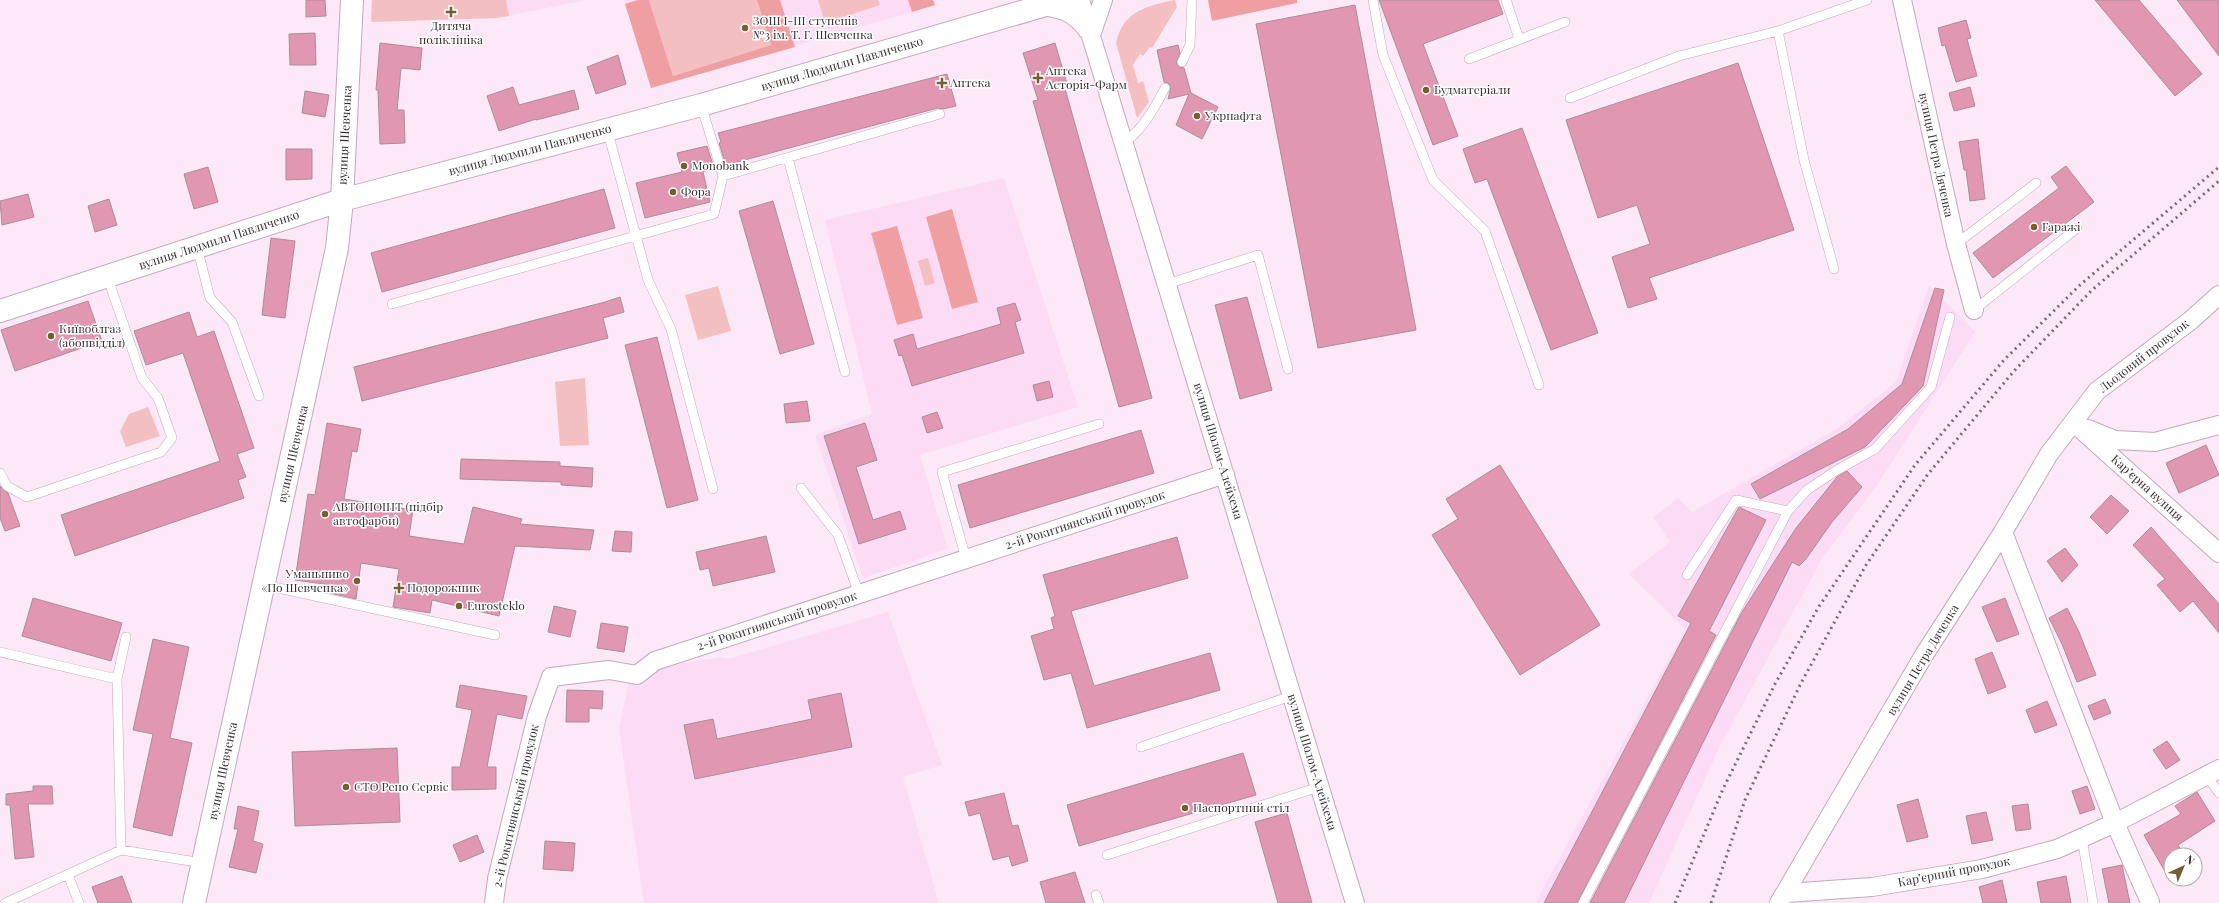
<svg xmlns="http://www.w3.org/2000/svg" width="2219" height="903" font-family="'Playfair Display',serif">
<style>
.built{fill:#fcdcf5}
.green{fill:#f4bfc0}
.forest{fill:#ef9fa2}
.building{fill:#e196b2;stroke:#aa8d97}
.lines{fill:none;stroke-linecap:round;stroke-linejoin:round}
.lane-casing{stroke:#c2a9bc;stroke-width:10}
.street-casing{stroke:#c2a9bc;stroke-width:20}
.secondary-casing{stroke:#c2a9bc;stroke-width:24}
.lane{stroke:#fff;stroke-width:9}
.street{stroke:#fff;stroke-width:18}
.secondary{stroke:#fff;stroke-width:22}
.rail{stroke:#796c76;stroke-width:3;stroke-dasharray:2 4;stroke-linecap:butt}
.poi-dot{fill:#765f2f;stroke:#fff;stroke-width:1.5}
.labels{text-anchor:middle;stroke-width:3;stroke-linejoin:round;paint-order:stroke}
.poi-label{font-size:12px;fill:#382f36;stroke:#fff;text-anchor:start}
.street-label{font-size:12px;fill:#382f36;stroke:#fff}
</style>
<rect width="100%" height="100%" fill="#fde8f8"/>
<path class="built" d="M372 0H587L496 18 371 22Z
M624 0H933L935 5 651 88Z
M1004 178 1078 407 920 455 948 549 863 578 815 435 872 414 825 220Z
M1929 285 1975 332 1876 487 1823 557 1719 748 1649 903H1535L1685 629 1629 574 1670 542 1653 517 1678 498 1692 512 1838 428 1896 382Z
M888 612 942 765 903 777 939 903H644L619 728 629 681 661 667 721 657 728 659Z"/>
<path class="green" d="M372 0H506L509 16 496 18 371 22Z
M649 0H757L771 45 673 76Z
M818 0H878L880 5 825 23Z
M1175 0 1177 7 1152 48 1150 47 1143 56 1140 54 1133 65 1138 83 1143 81 1149 102 1137 118 1116 43C1123 11 1146 6 1175 0Z
M928 258 935 283 925 286 918 261Z
M718 286 731 331 698 340 685 295Z
M585 378 589 445 560 446 555 382Z
M148 407 160 436 126 447 120 431 129 414Z"/>
<path class="forest" d="M638 0H649L673 76 771 45 757 0H780L795 47 651 88 625 4Z
M908 0H933L935 5 912 12Z
M1208 0H1297V3L1212 21Z
M952 209 978 302 952 309 926 217Z
M897 226 923 318 897 325 871 233Z"/>
<path class="building" d="M306 0H325L326 16 306 17Z
M1379 0H1498L1503 14 1423 44 1458 136 1433 145Z
M2095 0H2139L2202 74 2175 96Z
M2177 0H2219V56Z
M1355 5 1416 330 1318 348 1256 24Z
M1966 20 1971 38 1967 39 1977 76 1956 82 1945 45 1942 46 1938 28Z
M315 33 316 65H290L289 34Z
M380 43 422 48 420 70 401 68 397 110H404L405 143 380 144 378 90H376Z
M1055 43 1067 84 1064 85 1152 398 1119 407 1033 101 1038 100 1023 53Z
M1178 45 1180 53 1176 63 1179 67 1184 68 1191 93 1218 107 1202 139 1176 125 1189 94 1168 99 1171 87 1168 83 1164 82 1157 50Z
M618 55 626 84 596 94 587 67Z
M1738 63 1794 230 1649 278 1657 299 1628 308 1612 257 1650 244 1637 205 1598 218 1566 120Z
M947 74 956 106 943 109 938 108 726 165 719 143 721 142 718 133Z
M513 87 519 105 574 90 579 109 536 120V119L499 131 487 96Z
M1970 87 1975 106 1954 111 1949 93Z
M305 91 329 95 325 117 302 113Z
M1522 128 1598 333 1551 350 1487 179 1475 183 1463 149Z
M1978 139 1985 199 1970 201 1966 170H1964L1959 142Z
M707 146 714 168 703 172 710 202 645 218 636 183 682 172 677 153Z
M286 149H312V179L286 180Z
M2066 166 2094 202 1993 278 1973 253 2059 188 2051 177Z
M208 167 218 202 194 209 184 174Z
M604 189 615 228 382 292 371 253Z
M28 194 34 217 2 225 0 201Z
M109 199 117 225 95 232 88 206Z
M773 201 814 344 780 354 739 211Z
M271 238 295 241 285 318 262 315Z
M1935 288 1944 290 1923 386 1865 447 1760 499 1751 484 1848 429 1902 384Z
M620 297 624 312 603 318 608 338 362 401 354 367 605 302Z
M1247 297 1272 390 1240 399 1215 305Z
M88 301 102 341 15 371 1 330Z
M1015 303 1021 320 1015 322 1024 353 912 386 902 355 899 356 894 340 913 334 917 349 1001 324 997 308Z
M189 312 197 337 214 331 254 448 237 454 246 477 238 480 244 498 75 556 61 515 220 461 183 353 146 365 134 331Z
M657 337 698 500 667 508 625 345Z
M1049 381 1053 397 1037 401 1033 385Z
M807 401 810 421 786 423 784 404Z
M937 412 943 428 927 433 922 417Z
M327 423 361 429 357 452 352 451 344 499 413 510 409 536 464 544 473 507 522 519 520 524 594 530 590 550 515 546 499 616 432 600 430 613 393 607 399 569 361 563 356 599 330 593 331 585 295 580 308 494 315 495Z
M865 423 877 460 856 467 873 520 900 511 906 529 859 544 824 436Z
M1141 430 1154 473 970 528 958 485Z
M2206 445 2219 475 2179 493 2166 463Z
M461 459 560 462V466L593 468 592 487 561 485V482L460 479Z
M1500 465 1600 625 1520 675 1432 535 1458 519 1446 499Z
M1847 471 1862 487 1832 522 1806 559 1799 566 1792 562 1624 903H1590L1742 612 1796 528 1837 477Z
M0 486 8 493 20 526 5 531 0 518Z
M2111 495 2129 511 2107 534 2090 517Z
M1739 507 1766 520 1709 631 1716 635 1577 903H1544L1691 623 1678 616Z
M2151 527 2219 604V633L2193 601 2180 612 2157 585 2165 579 2133 545Z
M615 531 632 532 631 552 612 551Z
M766 536 775 572 713 586 709 568 700 570 696 552Z
M1177 537 1188 578 1071 611 1094 686 1210 653 1220 690 1087 728 1071 673 1044 680 1031 636 1054 629 1051 618 1055 616 1043 575Z
M2065 548 2078 565 2062 582 2047 561Z
M33 598 122 623 111 661 22 636Z
M2005 598 2019 634 1997 642 1982 607Z
M554 606 576 611 570 637 548 632Z
M2067 608 2079 632 2096 675 2077 682 2062 644 2049 618Z
M601 623 628 627 624 652 597 648Z
M153 639 189 647 170 738 192 743 172 836 133 827 153 734 133 730Z
M1992 652 2006 687 1988 694 1975 659Z
M460 685 527 696 522 719 497 714 487 767H496V789L452 790V767H460L472 710 456 707Z
M567 690 603 691 602 709 589 708V722H566Z
M841 693 852 747 695 779 684 725 713 719 717 739 812 719 808 700Z
M2105 699 2111 713 2094 720 2088 706Z
M2047 701 2057 725 2035 733 2026 710Z
M2167 741 2180 760 2166 769 2153 750Z
M397 748 400 822 295 826 292 752Z
M1243 753 1256 795 1079 846 1067 805Z
M33 786H52L53 804H28L34 857 15 859 10 805H6V794L33 791Z
M2087 786 2095 809 2080 814 2072 791Z
M2197 792 2215 821 2178 845 2184 855H2171V882L2144 835 2181 814 2175 806Z
M1004 793 1012 826 1018 825 1028 861 1012 866 1009 856 993 860 980 813 969 816 965 802Z
M1918 799 1928 837 1907 842 1897 805Z
M2028 804 2031 829 2016 831 2012 806Z
M238 806 259 811 253 841 263 844 256 873 229 867 238 829H234Z
M1986 812 1993 840 1972 844 1966 816Z
M1287 813 1312 903H1278L1255 822Z
M477 835 484 852 460 862 453 845Z
M545 841 575 843 573 871 543 869Z
M2122 865 2130 903H2109L2102 869Z
M1075 872 1085 903H1046L1040 882Z
M122 876 132 903H98L92 887Z
M2066 876 2071 903H2041L2037 882Z
M2002 880 2007 903H1983L1979 887Z"/>
<g class="lines">
<defs>
<path id="lane" d="M1373 0 1383 55 1433 180 1485 231 1539 385
M1506 0 1519 39
M1778 31 1804 160 1834 269
M1469 59 1565 22
M1182 62 1190 45 1192 0
M1570 98 1679 56 1778 31 1867 0
M607 129 648 280 671 329 713 489
M1124 143C1143 129 1154 109 1165 88
M788 158 845 372
M723 176 940 114
M1956 244 2036 183
M197 247 210 298 232 322 259 396
M1167 284 1258 255 1288 369
M392 304 714 214 723 176 701 105
M1974 310 2077 228
M0 473 7 486 27 497 161 452 172 438 158 398 142 378 107 276
M801 488 838 535 859 594
M966 559 942 472 1099 424
M1687 575 1736 500 1788 511
M264 585 495 635
M0 652 117 679
M1141 747 1291 696
M2207 776 2219 793
M2082 839 2093 903
M121 850 117 679 126 637
M1107 855 1319 787
M68 875 79 903
M1096 895 1099 903
M5 903 121 850 203 863
M1583 903 1788 511 1807 490 1837 470 1875 449 1931 387 1950 317"/>
<path id="street" d="M1080 0 1355 903
M1902 0 1956 244 1974 310
M1042 6C1065 10 1074 12 1088 31
M1091 35 1103 0
M2074 423 2219 553
M2088 429 2115 440 2155 442 2219 425
M2003 532 2115 823 2150 902
M1787 893 1872 887 1982 869 2057 849 2115 823 2219 769
M494 903 497 879 537 716 551 677 609 670 637 675 655 661 1225 474
M1779 903 1924 655 2003 532 2049 454 2097 391 2190 321 2219 295"/>
<path id="secondary" d="M0 311 342 200 701 105 1063 0
M194 903 337 248 342 200 352 0"/>
</defs>
<use href="#lane" class="lane-casing"/>
<use href="#street" class="street-casing"/>
<use href="#secondary" class="secondary-casing"/>
<use href="#lane" class="lane"/>
<use href="#street" class="street"/>
<use href="#secondary" class="secondary"/>
<path class="rail" d="M1675 903 1723 789 1775 684 1818 608 1915 465 2004 360 2080 285 2219 167
M1711 903 1745 800 1801 683 1866 565 1928 474 2014 371 2091 291 2219 181"/>
</g>
<g class="poi-dot">
<path d="M449 6h4v4h4v4h-4v4h-4v-4h-4v-4h4z"/>
<circle cx="745" cy="28" r="4"/>
<path d="M1036 72h4v4h4v4h-4v4h-4v-4h-4v-4h4z"/>
<path d="M940 77h4v4h4v4h-4v4h-4v-4h-4v-4h4z"/>
<circle cx="1426" cy="90" r="4"/>
<circle cx="1197" cy="116" r="4"/>
<circle cx="684" cy="166" r="4"/>
<circle cx="673" cy="192" r="4"/>
<circle cx="2034" cy="227" r="4"/>
<circle cx="51" cy="336" r="4"/>
<circle cx="325" cy="514" r="4"/>
<circle cx="357" cy="581" r="4"/>
<path d="M397 582h4v4h4v4h-4v4h-4v-4h-4v-4h4z"/>
<circle cx="459" cy="606" r="4"/>
<circle cx="346" cy="787" r="4"/>
<circle cx="1185" cy="808" r="4"/>
</g>
<g class="labels">
<g class="poi-label">
<text x="753" y="25">ЗОШ І-ІІІ ступенів<tspan x="753" dy="14">№3 ім. Т. Г. Шевченка</tspan></text>
<text x="451" y="30" text-anchor="middle">Дитяча<tspan x="451" dy="14">поліклініка</tspan></text>
<text x="1046" y="75">Аптека<tspan x="1046" dy="14">Асторія-Фарм</tspan></text>
<text x="950" y="87">Аптека</text>
<text x="1434" y="94">Будматеріали</text>
<text x="1205" y="120">Укрнафта</text>
<text x="692" y="170">Monobank</text>
<text x="681" y="196">Фора</text>
<text x="2042" y="231">Гаражі</text>
<text x="59" y="333">Київоблгаз<tspan x="59" dy="14">(абонвідділ)</tspan></text>
<text x="333" y="511">АВТОПОІНТ (підбір<tspan x="333" dy="14">автофарби)</tspan></text>
<text x="349" y="578" text-anchor="end">Уманьпиво<tspan x="349" dy="14">«По Шевченка»</tspan></text>
<text x="407" y="592">Подорожник</text>
<text x="467" y="610">Eurosteklo</text>
<text x="354" y="791">СТО Рено Сервіс</text>
<text x="1193" y="812">Паспортний стіл</text>
</g>
<g class="street-label">
<text transform="translate(842 64) rotate(-16)" y="4">вулиця Людмили Павличенко</text>
<text transform="translate(345 135) rotate(-87)" y="4">вулиця Шевченка</text>
<text transform="translate(530 150) rotate(-15)" y="4">вулиця Людмили Павличенко</text>
<text transform="translate(1936 155) rotate(78)" y="4">вулиця Петра Дяченка</text>
<text transform="translate(219 240) rotate(-18)" y="4">вулиця Людмили Павличенко</text>
<text transform="translate(2144 356) rotate(-38)" y="4">Льодовий провулок</text>
<text transform="translate(1218 451) rotate(73)" y="4">вулиця Шолом-Алейхема</text>
<text transform="translate(293 454) rotate(-77)" y="4">вулиця Шевченка</text>
<text transform="translate(2147 488) rotate(42)" y="4">Карʼєрна вулиця</text>
<text transform="translate(1085 520) rotate(-18)" y="4">2-й Рокитнянський провулок</text>
<text transform="translate(777 621) rotate(-18)" y="4">2-й Рокитнянський провулок</text>
<text transform="translate(1923 660) rotate(-59)" y="4">вулиця Петра Дяченка</text>
<text transform="translate(1312 762) rotate(73)" y="4">вулиця Шолом-Алейхема</text>
<text transform="translate(223 771) rotate(-78)" y="4">вулиця Шевченка</text>
<text transform="translate(516 806) rotate(-77)" y="4">2-й Рокитнянський провулок</text>
<text transform="translate(1954 872) rotate(-11)" y="4">Карʼєрний провулок</text>
</g>
</g>
<g transform="translate(2183 867) rotate(44)"><circle r="19" fill="#ffffff" stroke="#afacaf"/>
<path d="M0-3L7 15L0 10L-7 15Z" fill="#765f2f"/>
<text y="-6" font-size="11" font-weight="bold" text-anchor="middle" fill="#382f36">N</text>
</g>
</svg>
